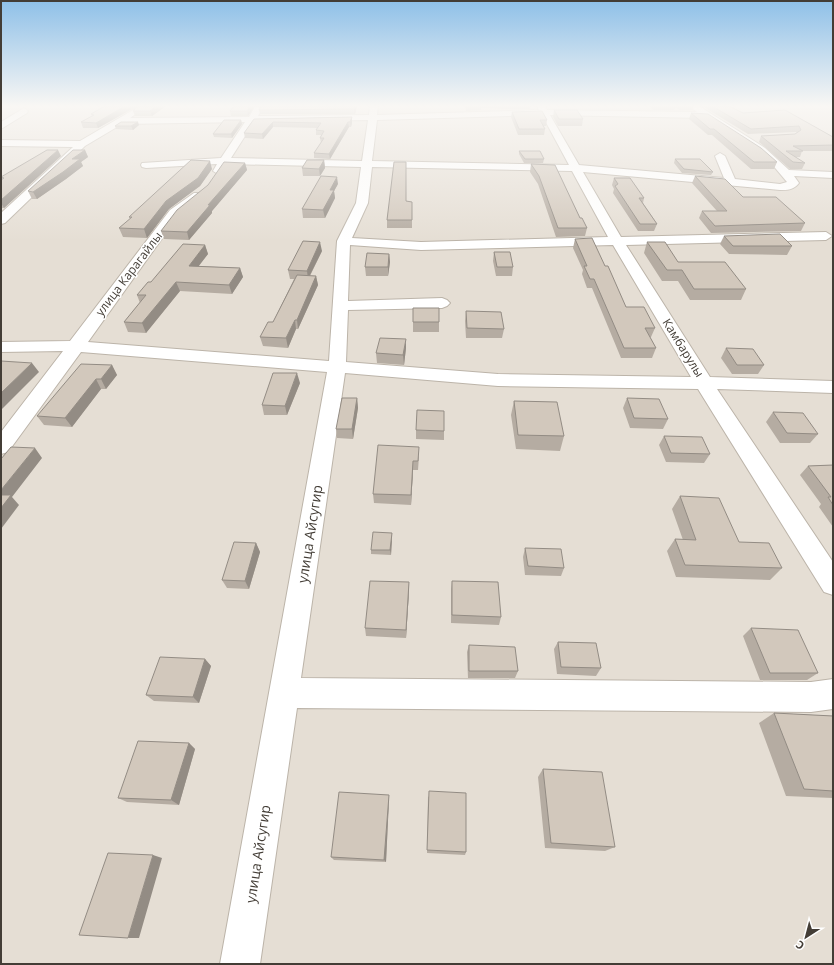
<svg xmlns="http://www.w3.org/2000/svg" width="834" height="965" font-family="'Open Sans',sans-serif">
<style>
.residential{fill:#e5ded4}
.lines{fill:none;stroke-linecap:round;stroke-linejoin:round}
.minor-casing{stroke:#bcb4a9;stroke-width:2}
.minor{fill:#fff;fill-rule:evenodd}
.wall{fill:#b5aca2}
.shaded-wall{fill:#938c84}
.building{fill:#d2c8bc;stroke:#938c84}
.labels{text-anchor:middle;stroke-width:3;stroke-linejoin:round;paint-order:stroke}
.far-street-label{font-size:12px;fill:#433d36;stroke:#fff}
.street-label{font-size:14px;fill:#433d36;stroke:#fff}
</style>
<rect width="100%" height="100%" fill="#f1ede6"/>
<path class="residential" d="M1 106H833V964H1Z"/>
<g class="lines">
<defs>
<path id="minor" d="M370 106H378L377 115 539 110 537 106H545L547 110 697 112 689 106H699L765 148 789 170 833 172V178L794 176 799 183C794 190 787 190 780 190L583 172 621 237 826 232 832 236 826 240 626 245 710 377 833 381V393L717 389 833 562V595L824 592 698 389 498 386 345 373 301 678 811 682 833 679V709L811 712 297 708 260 964H220L327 372 81 352 8 452 1 454V432L63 351 1 352V342L70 341 170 210 194 193H202L204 195 202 197 178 216 88 342 329 361 337 241 356 203 361 167 228 164 222 173 218 174 213 171 217 164 146 168 142 167 141 165 142 163 221 158 245 122 122 124 85 146 5 223 1 224V213L73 147 1 146V140L80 141 133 110 137 113 130 118 249 117 255 107H258L262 109 258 116 369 115ZM542 115 569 165 372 161 377 120ZM550 115 706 118 759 153 771 163 787 182 780 184 735 179 725 156 720 153 715 156 724 178 579 165ZM368 120 362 161 231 158 254 122ZM372 167 572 171 608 237 421 242 352 238 368 203ZM350 245 421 250 613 245 691 377 498 374 346 362 348 310 442 308 447 306 450 303 447 300 442 298 348 301Z
M24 108 28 111 27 113 1 129V122Z"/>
</defs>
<use href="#minor" class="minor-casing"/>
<use href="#minor" class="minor"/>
</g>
<path class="wall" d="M105 106H166L152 116H135L133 111 134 110 132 109 98 128H83L81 122 92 116 91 114Z
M234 106H255L248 116H231L230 111Z
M257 106H357L355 114H260L259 110 260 107Z
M465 106H531L530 109H508L481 108V110L466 111Z
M649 106H694L692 110H679L676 108 674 110H653Z
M702 106H729L743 113 785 110 833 137V151H802L800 157H795L805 163 802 169H790L759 142 761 136 795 134 797 133 796 132 748 134Z
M554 110 583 119 582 126H558L553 117Z
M512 112 547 120 546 126H543L545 129 544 135H518L511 117Z
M691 113 777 162 774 169H751L712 135H708L689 119Z
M352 117V122L351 127H349L330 159 314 158V153L321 143 320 138 321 135H316V130L317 128 273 127 263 139 245 138 244 133 254 119Z
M241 120 242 124 232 138 214 137 213 134Z
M139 125 133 130 116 129 115 126Z
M85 150 88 157 81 162 83 166 66 179 37 199H32L28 191Z
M519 151 544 159 543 163H524L519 154Z
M61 156 4 208H1V177Z
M675 159 713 172 711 175 682 173 674 163Z
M324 160 325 168 320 176H303L302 168Z
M245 163 247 170 212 211V213L189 240 164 239 161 231Z
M531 164 580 218 587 228 585 236 556 237 538 184 530 172Z
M212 169 200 186 169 209 147 238 123 237 119 228 130 219 129 217Z
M695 176 743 197 805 223 801 231 711 233 699 218 702 211H717L692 183Z
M614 178 644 198 643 203 657 224 654 231H638L613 193 614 189 612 185Z
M338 184 334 191 335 198 325 218H303L302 209Z
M406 201 412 202V228H387V220Z
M724 236 792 246 787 255 729 254 720 244Z
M575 239 605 266 626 307 655 328 651 337H650L656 348 652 358H621L592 288H587L582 274 583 270 573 248Z
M647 242 678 262 746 289 741 300H690L678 281H662L644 253Z
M205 245 208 254 198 266 240 268 243 277 232 294 180 291 146 333 128 332 124 322 140 303 137 295 151 282Z
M322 251 310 276H316L318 285 298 329H296L288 348 263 346 260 337 273 322 294 279H290L288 270Z
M494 252 513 267 512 276H496L493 261Z
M389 254 390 262 388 276H366L365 267Z
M466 311 504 329 502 338H466L465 321Z
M413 322H439V332H413Z
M406 348 404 365 377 363 376 353Z
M726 348 764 365 758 374H732L721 358Z
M112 365 117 375 106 389H101L72 427 44 425 37 416Z
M300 383 287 415H264L262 405Z
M357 398 358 408 353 439 337 438 336 429Z
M627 398 668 419 663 429 630 428 623 408Z
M514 401 564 436 560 451 516 449 511 415Z
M773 412 818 434 810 443H780L766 422Z
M416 430 444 431V440L416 439Z
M664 436 710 454 704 463 666 462 659 445Z
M419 456 418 470H413L411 505 374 503 373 494Z
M833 465V527L819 507 821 504 800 475 808 466Z
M680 496 739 542 782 568 770 580 676 577 667 551 675 539 683 540 672 509Z
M392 533V538L391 555 371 554V550Z
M256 543 260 552 249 589 227 588 222 580Z
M525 548 564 568 561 576 525 575 523 557Z
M452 581 501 617 499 625 451 623V589Z
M409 582V591L406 638 366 636 365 628Z
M751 628 818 673 807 680H760L743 636Z
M558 642 601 668 596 676 557 674 554 649Z
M469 645 518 671 515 678H468L467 652Z
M205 659 211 666 199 703 154 701 146 695Z
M774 713 833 716V798L786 796 759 723Z
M189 743 195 749 179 805 127 802 118 798Z
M543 769 615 847 605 851 545 848 538 777Z
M389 795V799L386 862 334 860 331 857Z
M428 796 466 852 465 855 427 853Z"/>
<path class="shaded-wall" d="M125 106H131L132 109 98 128 96 123Z
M157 106H166L152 116 150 111Z
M250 106H255L248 116 247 111Z
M355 106H357L355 114 354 109Z
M352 117V122L351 127 350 122Z
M241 120 242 124 232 138 231 134Z
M138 122 139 125 133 130 131 126Z
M273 122V127L263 139 262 134Z
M348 122 349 127 330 159 329 154Z
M58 150 61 156 4 208 1 203V200Z
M85 150 88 157 81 162 83 166 66 179 37 199 33 192 72 159Z
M324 160 325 168 320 176 319 169Z
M210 161 212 169 200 186 169 209 147 238 144 229 166 201Z
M245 163 247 170 212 211V213L189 240 187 232 208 205Z
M337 177 338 184 334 191 335 198 325 218 323 210 330 190Z
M320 242 322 251 308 279 307 271Z
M205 245 208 254 192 275 189 266Z
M389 254 390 262 388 276V267Z
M240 268 243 277 232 294 229 285Z
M316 276 318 285 298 329 297 320Z
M176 282 180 291 146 333 142 323Z
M295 320 296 329 288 348 286 338Z
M406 339V348L404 365 403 355Z
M32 363 39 372 1 410V393Z
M112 365 117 375 106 389 101 379Z
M297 373 300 383 287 415 285 406Z
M96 379 101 389 72 427 65 418Z
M357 398 358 408 353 439 352 429Z
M35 448 42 458 12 497 19 505 1 529V490Z
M413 461V470L411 505V495Z
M392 533V538L391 555 390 550Z
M256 543 260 552 249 589 245 581Z
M409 582V591L406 638V630Z
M205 659 211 666 199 703 193 697Z
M189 743 195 749 179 805 171 800Z
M389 795V799L386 862 384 860Z
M153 855 162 858 139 938H128Z"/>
<path class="building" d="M105 106H125L96 123 81 122 94 115 91 114Z
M135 106H157L150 111H133L137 107Z
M234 106H250L247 111H230Z
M261 106H355L354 109 259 110Z
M712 106H729L743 113 785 110 833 137V145L793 146 803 151H786L805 163 793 162 761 136 795 134 801 130 799 126 751 129Z
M554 110H577L583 119H559Z
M542 111 547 120H540L545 129H519L512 112Z
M691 113 708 114 761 148 777 162H754L714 129H710Z
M352 117 350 122H348L329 154 314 153 324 138H320L324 131 316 130 321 123 273 122 262 134 244 133 254 119Z
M224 120H241L231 134H213Z
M121 122H138L131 126H115Z
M47 150H58L1 200V180L4 178 1 177Z
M73 150H85L72 159H80L63 172 33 192 28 191Z
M519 151H540L544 159H525Z
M675 159H700L713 172 684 169Z
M191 160 210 161 198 178 166 201 144 229 119 228 132 217H129Z
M307 160H324L319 169 302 168Z
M224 162 245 163 208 205H210L187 232 161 231 177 210 208 185Z
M394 162H406V201L412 202V220H387Z
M531 164 555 165 580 218H582L587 228H558L539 176Z
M321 176 337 177 330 190H334L323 210 302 209Z
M695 176 725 179 743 197H776L805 223 715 226 702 211H727Z
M614 178H630L644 198H639L657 224H640L615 186 618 184Z
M780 234 792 246H733L724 236Z
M592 238 605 266H608L626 307H644L655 328H645L656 348H624L594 279H590L584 266H587L575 239Z
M303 241 320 242 307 271 288 270Z
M647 242H665L678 262H725L746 289H694L682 270H667Z
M183 244 205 245 189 266 240 268 229 285 176 282 142 323 124 322 146 295H137L148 282H151Z
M494 252H510L513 267H497Z
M367 253 389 254 388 267H365Z
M297 275 316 276 297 320H295L286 338 260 337 268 322H273Z
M413 308H439V322H413Z
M466 311 501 312 504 329 467 328Z
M380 338 406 339 403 355 376 353Z
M726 348 753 349 764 365H737Z
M1 361 32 363 1 393Z
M81 364 112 365 101 379H96L65 418 37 416Z
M273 373H297L285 406 262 405Z
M342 398H357L352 429H336Z
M627 398 659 399 668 419 634 418Z
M514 401 557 402 564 436 518 435Z
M417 410 444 411V431L416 430Z
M773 412 803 413 818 434 787 433Z
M664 436 702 437 710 454 671 453Z
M378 445 419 447 418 461H413L411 495 373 494Z
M11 447 35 448 1 490V459Z
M833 465V505L828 497H831L808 466Z
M1 495H11L1 508Z
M680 496 719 498 739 542 769 543 782 568 685 565 675 539 696 540Z
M373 532 392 533 390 550H371Z
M234 542 256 543 245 581 222 580Z
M525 548 561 549 564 568 528 566Z
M370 581 409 582 406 630 365 628Z
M452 581 498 582 501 617 452 615Z
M751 628 798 630 818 673H770Z
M558 642 596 643 601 668 561 667Z
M469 645 515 647 518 671H469Z
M160 657 205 659 193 697 146 695Z
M774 713 833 716V791L804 789Z
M138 741 189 743 171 800 118 798Z
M543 769 602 772 615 847 551 843Z
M429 791 466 793V852L427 850Z
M339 792 389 795 384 860 331 857Z
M108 853 153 855 128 938 79 935Z"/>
<linearGradient id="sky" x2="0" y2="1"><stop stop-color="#8ec0e8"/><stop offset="0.44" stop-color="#f9f7f4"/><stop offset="1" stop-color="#f9f7f4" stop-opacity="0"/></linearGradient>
<rect width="834" height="241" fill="url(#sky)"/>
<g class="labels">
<g class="far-street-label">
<text transform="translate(129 274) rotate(-53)" y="4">улица Карагайлы</text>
<text transform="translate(683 348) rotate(58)" y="4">Камбарулы</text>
</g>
<g class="street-label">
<text transform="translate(310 534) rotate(-81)" y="5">улица Айсугир</text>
<text transform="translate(258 854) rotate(-81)" y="5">улица Айсугир</text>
</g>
</g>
<rect width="834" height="965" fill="none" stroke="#433d36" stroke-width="4"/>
<g transform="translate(806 937) rotate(216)" stroke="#ffffff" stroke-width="3" paint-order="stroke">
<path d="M0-3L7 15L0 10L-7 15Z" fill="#433d36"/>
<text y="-6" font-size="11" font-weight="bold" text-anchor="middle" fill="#433d36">С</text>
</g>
</svg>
